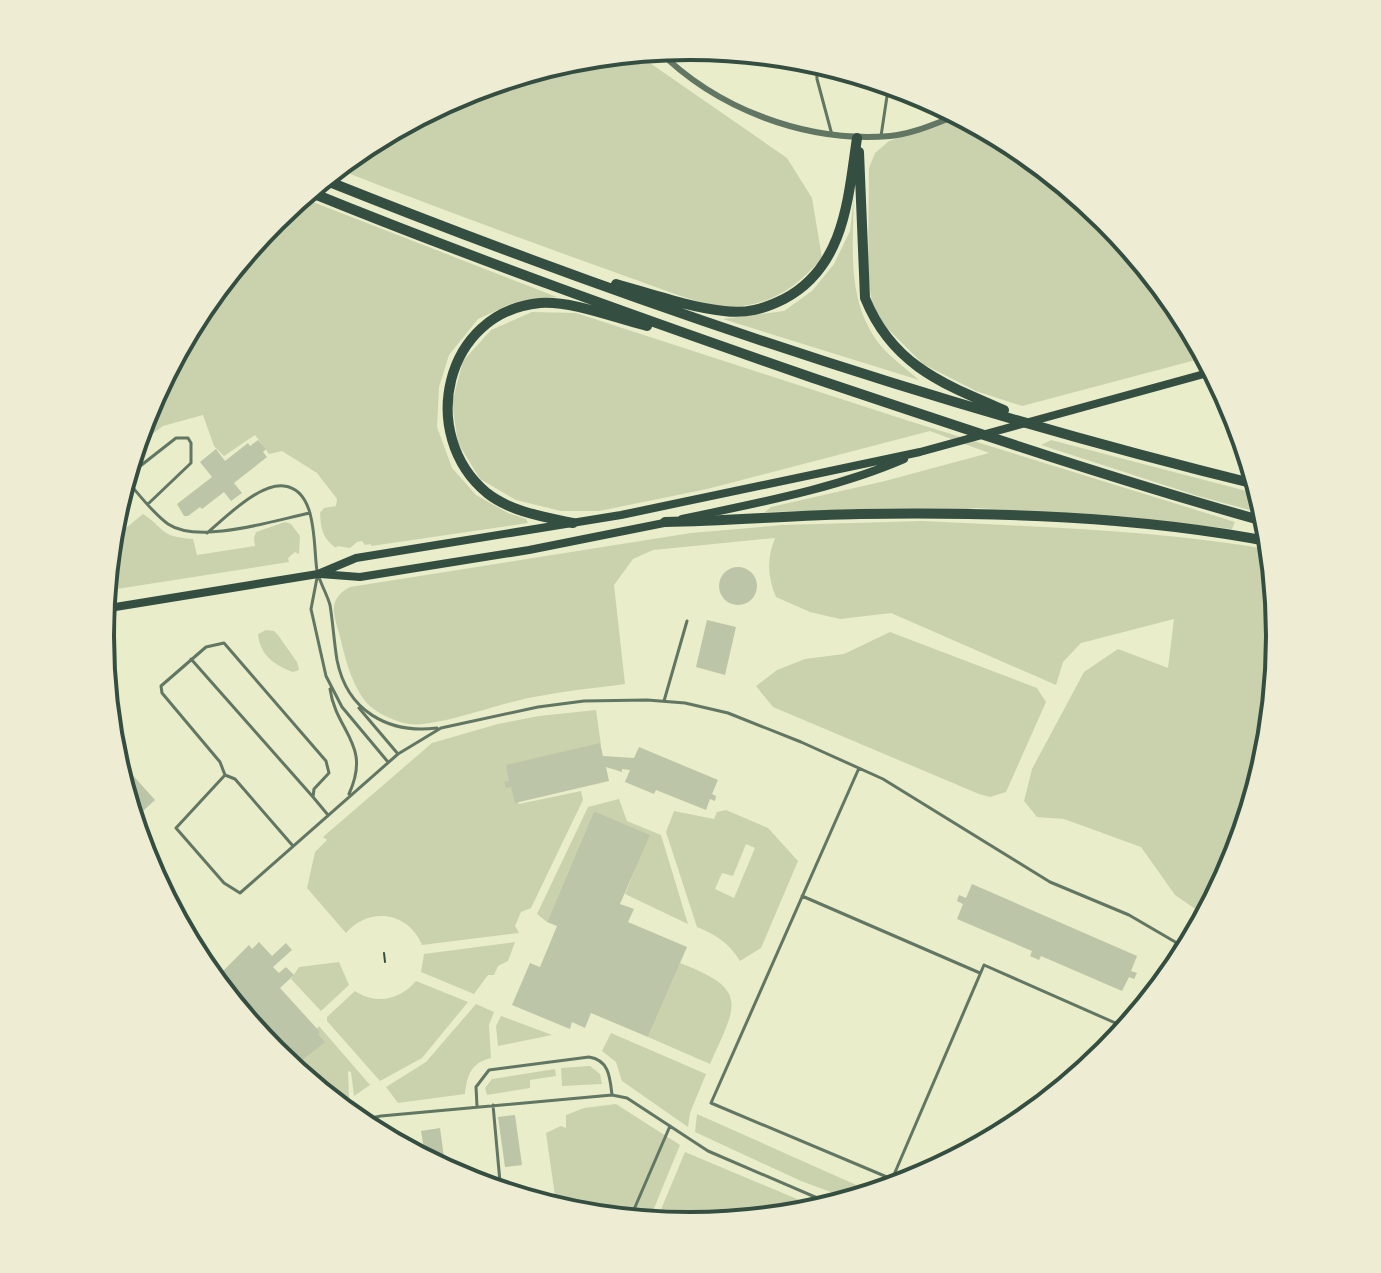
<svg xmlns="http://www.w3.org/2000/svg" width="1381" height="1273" font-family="Barlow,sans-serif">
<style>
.green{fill:#cad2ad;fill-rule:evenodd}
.building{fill:#bcc5a7}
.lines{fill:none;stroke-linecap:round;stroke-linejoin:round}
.path{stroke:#344e41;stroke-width:2}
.service{stroke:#617663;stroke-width:3}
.minor{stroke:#617663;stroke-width:6}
.secondary{stroke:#344e41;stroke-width:8}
.motorway{stroke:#344e41;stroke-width:10}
.rim{fill:none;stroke:#344e41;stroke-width:4}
</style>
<rect width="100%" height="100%" fill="#e9edc9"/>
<path class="green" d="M634 52 787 158 812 198 822 258C795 288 775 303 734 307 709 309 654 286 628 277 530 242 432 206 335 168L363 145 465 91 571 59 573 65 584 56Z
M965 117 1019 146 1108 219 1182 309 1207 357 1022 406 976 391 923 364 884 325 872 304 868 274 869 168 875 153 889 141Z
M854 196C853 248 846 303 881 346 892 359 907 369 919 380L723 319 784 311 812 291 834 264 850 231Z
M300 197 557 297 513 303 478 319 449 355 439 387 437 427 452 468 476 495 508 513 526 519 528 523 371 546V544L365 545 362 541 357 542 350 548 337 546 336 548C322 538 321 528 320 513L324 508 336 506 337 499 317 473 282 451 269 454 255 435 224 456 214 446 203 415 163 426 134 448C162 356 225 258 300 197Z
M532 312 576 313 909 421 1235 522 1232 529 1134 518 976 508 765 512 771 507 885 481 989 453 930 431 707 489 599 511H561L516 500 480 479 458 443 452 403 463 361 491 330Z
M1051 440 1262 495 1268 515 1198 496 1041 445Z
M143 514C168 531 158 536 193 539L197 555 255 546 254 538 256 532 285 522 291 524 300 536 299 554 295 552 288 558 289 562 104 591 109 542Z
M922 521C1039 527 1157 530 1273 550L1281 637 1270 752 1236 863 1207 917 1175 895 1141 847 1064 819 1037 817 1024 801 1032 769 1084 672 1118 649 1168 668 1174 619 1081 643 1063 662 1056 685 891 613 840 619 810 612 776 597C767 576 767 558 775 538L653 550 633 559 614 585 625 684C595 688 564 691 534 697 503 702 436 728 409 724 396 722 379 714 370 706 352 689 345 657 339 633 333 612 328 599 350 587L691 533 783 525Z
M266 630 274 631 278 635 297 662 299 670 293 672C274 665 260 655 258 634Z
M890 632 1037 688 1046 702 1006 792 990 797 979 794 773 707 756 686 777 670 805 659 844 654Z
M596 710 601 745 509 767 519 804 581 791 583 800 531 908 521 912 515 926 519 933 422 945C409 912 369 906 346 933L307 888 315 852 327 840 323 837 432 743 498 724 539 716Z
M619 799 627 821 661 835 688 924 625 894 649 835 594 811 547 922 537 914 588 807Z
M726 810 768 828 798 861 761 948 740 961C730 944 715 934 697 927L666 832 674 811 714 819 717 812ZM746 844 755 848 734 898 715 889 722 873 733 876Z
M515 942 508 961 498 966 494 975H488L474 994 421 972 424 954Z
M339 962 349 985 321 1011 291 979 299 967Z
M680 963C751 990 736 1005 710 1064L648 1037Z
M416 981 468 1002 422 1058 380 1081 327 1021V1017L355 991C376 1005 400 1000 416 981Z
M476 1004 494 1012 489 1025 491 1058C471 1063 467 1075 465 1094L398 1103 386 1087 426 1062Z
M501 1016 552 1035 498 1046 496 1026Z
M319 1026 370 1085 354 1096 351 1072 348 1071 349 1098 344 1104 336 1106 316 1090 312 1075 306 1081 292 1070 324 1042 315 1031Z
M611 1033 706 1074 690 1113 688 1127 622 1081 616 1062 602 1051Z
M590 1066 600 1074 602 1084 562 1086 561 1068Z
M555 1069 556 1076 530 1080V1088L487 1095 485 1088 492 1079Z
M616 1104 680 1145 648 1223 575 1216 557 1210 546 1133 561 1126 566 1128V1115L584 1108Z
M697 1114 872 1192 871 1196 855 1201 801 1181 695 1132Z
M685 1152 823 1210 805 1216 690 1227 655 1224Z"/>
<path class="building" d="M258 440 266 449 263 452 267 457 234 483 242 493 231 501 224 492 202 509 200 507 188 516H184L177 504 212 477 200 462 216 449 225 461 248 443 250 446Z
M719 586a19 19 0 1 1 38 0a19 19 0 1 1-38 0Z
M707 620 736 627 725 675 696 667Z
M600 743 603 756 634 758 639 747 718 780 712 794 716 796 715 801 710 799 706 810 656 790 654 794 625 782 630 770 622 769V772L606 767 609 781 515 803 511 787 506 788 504 782 509 781 506 765Z
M112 752 155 800 132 821Z
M594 811 650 835 620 904 634 909 628 922 687 947 648 1037 591 1013 585 1028 572 1022 570 1029 512 1005 530 963 540 967 557 926 547 922Z
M972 884 1137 956 1131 971 1137 973 1134 979 1129 977 1122 991 1041 956 1039 960 1030 956 1032 951 957 919 963 904 957 901 959 895 966 898Z
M259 942 272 956 286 943 292 950 273 967 279 973 286 967 294 975 280 988 320 1032 318 1034 325 1042 292 1069 273 1054 213 981 249 945 252 949Z
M515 1115 522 1165 505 1167 498 1117Z
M440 1128 446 1172 426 1161 421 1131Z"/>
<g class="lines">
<path class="path" d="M384 953 385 962"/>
<path class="service" d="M816 61 817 79 832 135
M881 136 889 83
M148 504 191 463V443L188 438H176L130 474 129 483C141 497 153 513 168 524 199 545 275 520 310 513
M207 533C225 518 259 483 284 486 318 490 313 546 317 571 320 583 327 594 330 605 333 623 334 642 337 660 347 711 388 734 437 728
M317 578 311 609 326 676 342 707 388 762
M191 659 313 797
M330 689C336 732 372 744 349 794
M664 701 687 621
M359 708 398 754
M859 768 711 1103 906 1185
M225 775 220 762 162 693 161 686 206 647 224 643 326 761 329 773 314 789 313 797 328 815
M293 846 235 779 225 775 176 828 224 883 240 893 398 754 441 728 538 707 584 701 647 700 685 703 728 713 801 742 883 779 1050 882 1129 915 1189 950
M802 896 980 973
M1149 1005 1176 943
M493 1105 501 1193
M477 1106 476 1087 489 1070 589 1057C609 1060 610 1077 612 1095
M355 1121 381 1116 612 1095 627 1098 708 1151 836 1206
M887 1191 984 965 1129 1029
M629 1221 670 1126"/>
<path class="minor" d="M657 49C716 109 806 143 890 136 914 134 938 122 961 114"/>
<path class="secondary" d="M682 519C756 503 835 489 904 459
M320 574 360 577 529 550 669 522
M103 609 318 574 356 558 621 515 920 452 1215 371"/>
<path class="motorway" d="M859 152 865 298C892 365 943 384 1004 410
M322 179C627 301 939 407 1259 485
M307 191C474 259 643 319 813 378 965 429 1116 480 1270 523
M616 284C652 294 688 307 724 311 746 314 764 309 784 299 845 267 848 198 857 138
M665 522C730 521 795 515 860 514 996 512 1137 516 1272 542
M573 523C545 517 511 512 487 493 417 435 444 312 540 303 574 301 614 318 647 326"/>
</g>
<path d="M0 0H1381V1273H0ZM114 636a576 576 0 1 1 1152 0a576 576 0 1 1-1152 0Z" fill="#eeecd3" fill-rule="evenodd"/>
<path class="rim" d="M114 636a576 576 0 1 1 1152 0a576 576 0 1 1-1152 0Z"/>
</svg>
